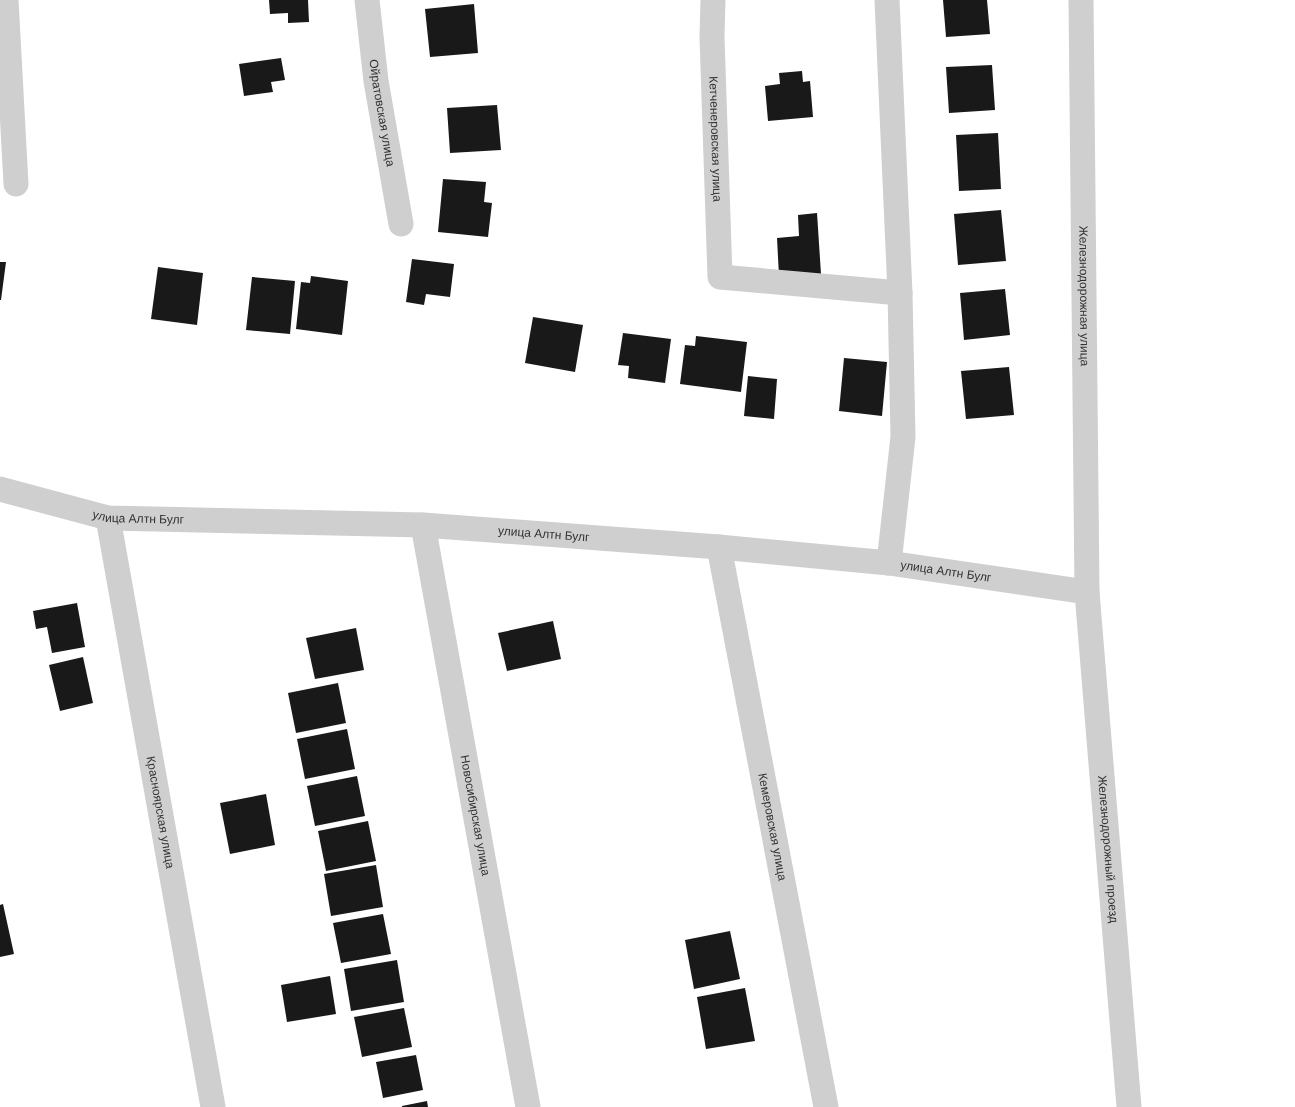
<svg xmlns="http://www.w3.org/2000/svg" width="1295" height="1107" font-family="Helvetica,sans-serif">
<style>
.building{fill:#191919}
.lines{fill:none;stroke-linecap:round;stroke-linejoin:round}
.minor{stroke:#cfcfcf;stroke-width:25}
.labels{text-anchor:middle;stroke-width:5;stroke-linejoin:round;paint-order:stroke}
.street-label{font-size:12px;fill:#323232;stroke:#fff}
</style>
<rect width="100%" height="100%" fill="#fff"/>
<path class="building" d="M269 0H308L309 22 288 23V13L270 14Z
M943 0H987L990 34 946 37Z
M474 4 478 53 430 57 425 9Z
M281 58 285 80 271 82 273 92 244 96 239 64Z
M992 65 995 110 949 113 946 67Z
M802 71 803 82 810 81 813 117 768 121 765 86 780 84 779 73Z
M497 105 501 150 450 153 447 108Z
M998 133 1001 189 959 191 956 135Z
M443 179 486 182 484 202 492 203 488 237 438 232Z
M1001 210 1006 261 958 265 954 214Z
M817 213 821 274 779 276 777 238 799 236 798 215Z
M412 259 454 264 450 297 426 294 424 305 406 302Z
M0 262H6L1 300H0Z
M158 267 203 273 197 325 151 319Z
M311 276 348 281 342 335 296 329 301 282 310 283Z
M252 277 295 281 290 334 246 330Z
M1005 289 1010 335 964 340 960 293Z
M533 317 583 325 575 372 525 363Z
M623 333 671 339 665 383 628 378 629 366 618 365Z
M696 336 747 342 741 392 680 384 685 345 695 346Z
M844 358 887 362 882 416 839 411Z
M1009 367 1014 415 966 419 961 371Z
M748 376 777 379 774 419 744 416Z
M77 603 85 647 52 653 47 627 36 629 33 611Z
M553 621 561 659 507 671 498 633Z
M356 628 364 670 315 679 306 638Z
M83 657 93 703 60 711 49 665Z
M338 683 346 723 296 733 288 693Z
M347 729 355 769 305 779 297 739Z
M357 776 365 816 315 826 307 786Z
M266 794 275 845 230 854 220 803Z
M368 821 376 861 326 871 318 831Z
M376 865 383 907 331 916 324 874Z
M3 904 14 954 0 957V905Z
M383 914 391 954 341 963 333 923Z
M730 931 740 979 694 989 685 940Z
M397 960 404 1002 351 1011 344 969Z
M330 976 336 1014 287 1022 281 985Z
M745 988 755 1041 706 1049 697 997Z
M404 1008 412 1047 362 1057 354 1017Z
M416 1055 423 1090 383 1098 376 1062Z
M427 1101 428 1107H402V1106Z"/>
<g class="lines">
<g class="minor">
<path d="M6 0 16 184"/>
<path id="s1" d="M367 0 376 81 401 224"/>
<path id="s2" d="M713 0 712 37 720 277 900 293 903 437 889 563"/>
<path d="M887 0 900 293"/>
<path id="s3" d="M1081 0 1087 592 1129 1107"/>
<path id="s4" d="M0 489 108 518 423 525 719 547 889 563 1087 592"/>
<path id="s5" d="M108 518 213 1107"/>
<path id="s6" d="M423 525 528 1107"/>
<path id="s7" d="M719 547 826 1107"/>
</g>
</g>
<g class="labels">
<g class="street-label">
<text dy="4" stroke="none"><textPath href="#s1" startOffset="114">Ойратовская улица</textPath></text>
<text dy="4" stroke="none"><textPath href="#s2" startOffset="139">Кетченеровская улица</textPath></text>
<text dy="4" stroke="none"><textPath href="#s3" startOffset="296">Железнодорожная улица</textPath></text>
<text dy="4" stroke="none"><textPath href="#s4" startOffset="142">улица Алтн Булг</textPath></text>
<text dy="4" stroke="none"><textPath href="#s4" startOffset="548">улица Алтн Булг</textPath></text>
<text dy="4" stroke="none"><textPath href="#s4" startOffset="952">улица Алтн Булг</textPath></text>
<text dy="4" stroke="none"><textPath href="#s5" startOffset="299">Красноярская улица</textPath></text>
<text dy="4" stroke="none"><textPath href="#s6" startOffset="295">Новосибирская улица</textPath></text>
<text dy="4" stroke="none"><textPath href="#s7" startOffset="285">Кемеровская улица</textPath></text>
<text dy="4" stroke="none"><textPath href="#s3" startOffset="850">Железнодорожный проезд</textPath></text>
</g>
</g>
</svg>
